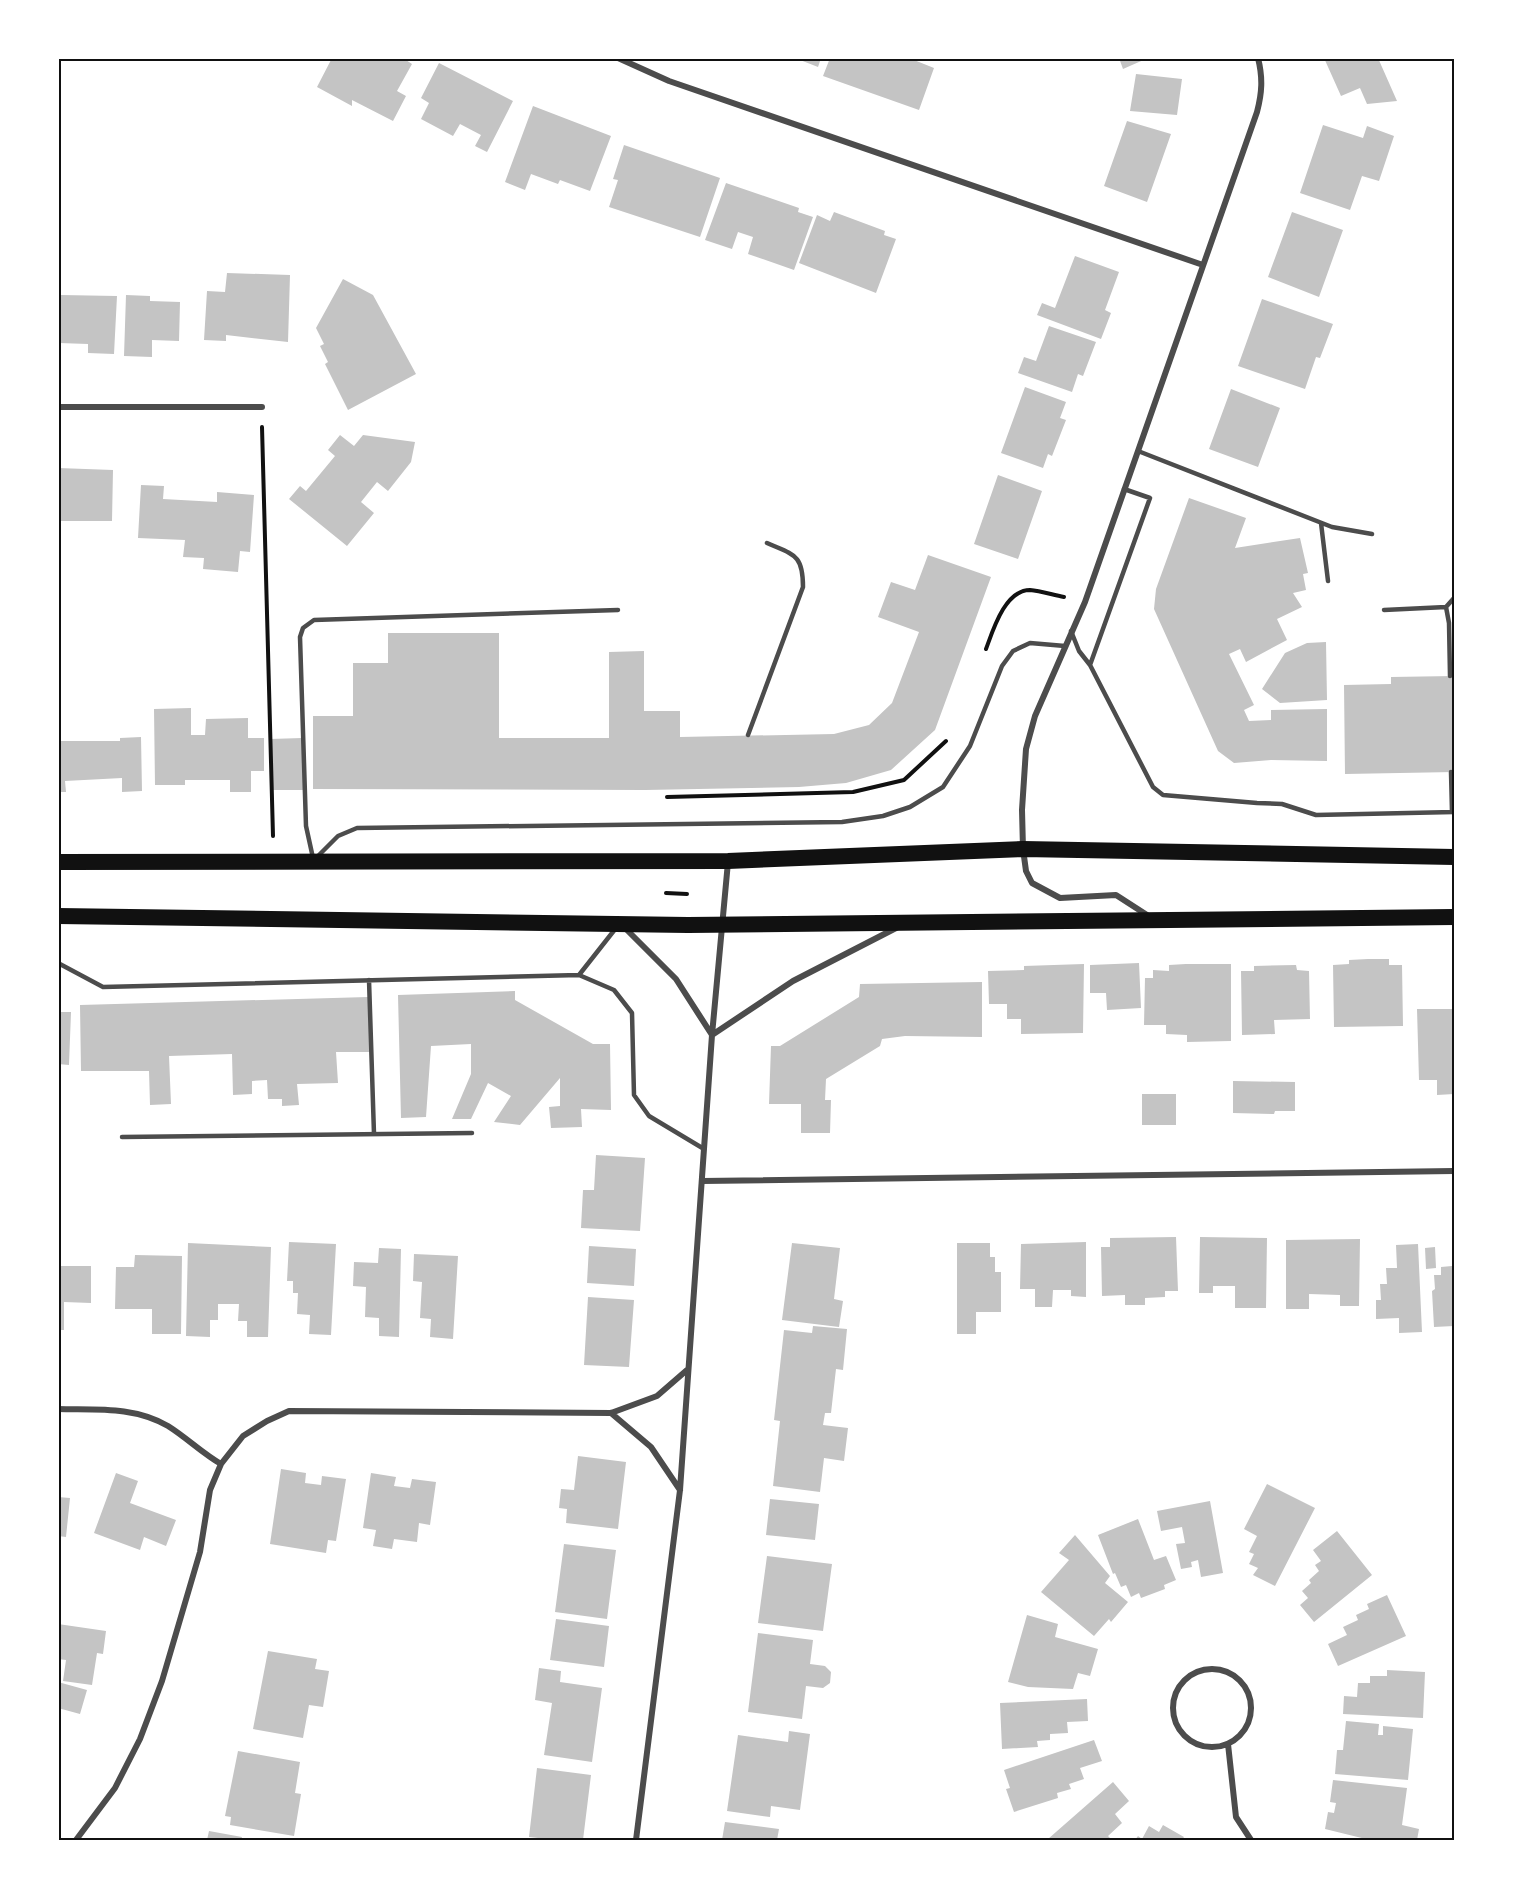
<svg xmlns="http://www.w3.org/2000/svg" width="1513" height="1899" font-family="'Work Sans',sans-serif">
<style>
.building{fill:#c4c4c4}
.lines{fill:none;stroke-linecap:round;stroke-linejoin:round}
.path{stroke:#111;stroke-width:4}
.service{stroke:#4c4c4c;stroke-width:4.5}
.minor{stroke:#4c4c4c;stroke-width:6}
.trunk{stroke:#111;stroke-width:16}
.neatline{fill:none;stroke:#111;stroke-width:2}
</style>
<rect width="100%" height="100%" fill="#fff"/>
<path class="building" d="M332 58H403L412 64 397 91 406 96 393 121 352 100V106L317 87Z
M795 58H821L818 67Z
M830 58H909L934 68 919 110 823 76Z
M1119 58H1148L1123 69Z
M1324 58H1378L1397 101 1367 104 1360 88 1341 96Z
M439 63 513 101 487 152 475 146 481 135 460 124 453 136 421 119 429 103 421 98Z
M1136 74 1182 79 1177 115 1130 111Z
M533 106 611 136 590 191 560 180 558 184 531 174 525 190 505 182Z
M1127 121 1171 134 1147 202 1104 186Z
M1323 125 1363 138 1367 126 1394 136 1379 181 1362 176 1350 210 1300 193Z
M624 145 720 178 700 237 609 207 618 180 613 179Z
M726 183 799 208 798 212 813 217 794 270 748 254 753 237 738 232 732 249 705 240Z
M834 212 885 231 884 235 896 239 876 293 799 263 817 215 830 221Z
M1292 212 1343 230 1319 297 1268 277Z
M1075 256 1119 272 1105 310 1111 313 1101 339 1037 315 1042 303 1055 308Z
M227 273 290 275 288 342 226 335V341L204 340 207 291 225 292Z
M343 279 373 295 416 374 348 410 325 364 328 362 320 346 324 344 316 328Z
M61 295 117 296 114 354 88 353V344L59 343Z
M126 295 150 296V301L180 302 179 341 152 340V357L124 356Z
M1262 299 1333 324 1320 358 1316 357 1305 389 1238 366Z
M1049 326 1096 342 1083 376 1078 374 1072 392 1018 373 1024 357 1036 361Z
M1025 387 1066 402 1060 418 1066 420 1052 456 1048 454 1043 468 1001 453Z
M1231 389 1280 408 1258 467 1209 449Z
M340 435 354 446 363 435 415 442 411 462 388 491 377 482 361 502 374 513 347 546 289 499 300 486 306 491 335 456 328 450Z
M58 468 113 470 112 521H58Z
M998 475 1042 491 1018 559 974 544Z
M141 485 164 486 163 499 217 502V492L254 495 250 552 240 551 238 572 203 569 204 558 183 557 185 540 138 538Z
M1189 498 1246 518 1235 548 1300 538 1308 573 1303 574 1306 590 1293 593 1302 607 1277 619 1287 640 1246 662 1240 649 1229 654 1254 705 1244 710 1249 721 1271 720V710L1327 709V761L1271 760 1234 763 1218 751 1154 609 1156 589Z
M928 555 991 577 935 730 891 770 846 783 799 787 645 790 313 789V716H353V663H388V633H499V738H609V652L644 651V711H680V737L834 734 869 725 892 703 919 632 878 617 891 582 915 590Z
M1326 642 1327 700 1280 703 1262 689 1285 653 1307 643Z
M1454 676V772L1345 774 1344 685 1391 684V677Z
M191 708V735H205L206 719 248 718V738H264V771H251V792H230V780H185V785H155L154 709Z
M141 737 142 791 122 792V778L65 781 66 792H58V741H120V738Z
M302 738 304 790H272L270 739Z
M1368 959H1389V965H1402L1403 1026 1334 1027 1333 965 1349 964V960Z
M1139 963 1141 1008 1107 1010 1106 993H1090V965Z
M1084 964 1083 1033 1021 1034V1019H1007V1004H989L988 971 1024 970V966Z
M1186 964H1231V1041L1187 1042V1035L1166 1034V1025H1144L1145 978H1153V970L1169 971V965Z
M1296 965 1297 970 1309 971 1310 1019 1274 1020 1275 1034 1242 1035 1241 971H1254V966Z
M982 982V1037L905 1036 882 1039 880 1046 826 1079 825 1100H831L830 1133H801V1104H769L771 1046H780L859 997 860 984Z
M515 991V1000L593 1044H610L611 1110 581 1109 582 1127 551 1128 549 1107 560 1106V1078L520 1125 494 1122 511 1096 488 1083 471 1119H452L471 1074V1044L431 1046 426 1117 401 1118 398 995Z
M368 997 370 1052H336L338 1083 297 1084 299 1105 282 1106V1099H268L267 1080 252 1081V1094L233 1095 232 1054 169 1056 171 1104 150 1105 149 1071H81L80 1005Z
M1417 1009H1454V1094L1437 1095V1080H1419Z
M58 1012H71L69 1065 58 1064Z
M1233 1081 1295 1082V1111H1275L1274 1114 1233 1113Z
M1142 1094H1176V1125H1142Z
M596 1155 645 1158 640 1231 581 1228 583 1190H594Z
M1176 1237 1178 1291H1165V1297L1145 1298V1305H1125V1295L1102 1296 1101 1247H1110V1238Z
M1200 1237 1267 1238 1266 1308H1235V1286H1213V1293H1199Z
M1360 1239 1359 1306H1340V1295L1309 1294V1309H1286V1240Z
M289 1242 336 1244 331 1335 309 1334 310 1315 297 1314 298 1293H293V1281H287Z
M1086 1242V1297L1071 1296V1290H1053L1052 1307H1035V1289H1020L1021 1244Z
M188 1243 271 1247 268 1337H247V1321H238L239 1304H218V1320H210V1337L186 1336Z
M792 1243 840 1248 834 1299 843 1301 839 1327 782 1320Z
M957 1243H990V1257H995V1272H1001V1312H976V1334H957Z
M1418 1244 1422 1332 1399 1333V1318L1376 1319V1300H1381L1380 1284H1387L1386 1268H1397L1396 1245Z
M589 1246 636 1249 634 1286 587 1283Z
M1435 1247 1436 1268 1426 1269 1425 1248Z
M379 1248 401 1249 399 1337 379 1336V1318L365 1317 366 1287 353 1286 354 1262 378 1263Z
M414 1254 458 1256 453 1339 430 1337 431 1319 420 1318 422 1282 413 1281Z
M135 1255 182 1256 181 1334H152V1309H115L116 1267H134Z
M1452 1258H1454V1326L1434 1327 1432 1291 1435 1289 1434 1275H1441V1267L1452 1266Z
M58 1266H91V1303L64 1302V1330H58Z
M588 1297 634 1300 629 1367 584 1365Z
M813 1326 847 1329 843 1370 836 1369 831 1413H825L823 1425 848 1428 844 1461 824 1458 820 1492 773 1486 780 1421 774 1420 784 1330 812 1333Z
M578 1456 626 1462 618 1529 566 1523 567 1509 559 1508 561 1489 574 1490Z
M281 1469 306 1473 305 1483 321 1485 322 1476 346 1479 336 1541 328 1540 326 1553 270 1544Z
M116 1473 138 1481 130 1503 176 1520 166 1546 144 1537 140 1550 94 1533Z
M371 1473 396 1477 394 1486 410 1488 412 1479 436 1482 430 1525 419 1523 417 1542 394 1539 392 1549 373 1546 376 1530 363 1528Z
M1267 1484 1315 1508 1275 1586 1253 1575 1258 1568 1249 1564 1254 1554 1249 1552 1257 1536 1244 1529Z
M58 1497 70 1498 66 1537 58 1536Z
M770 1499 819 1504 815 1540 766 1535Z
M1210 1501 1223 1573 1201 1577 1198 1560 1191 1562 1192 1567 1181 1569 1176 1544 1185 1543 1182 1527 1161 1531 1157 1511Z
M1138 1519 1154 1560 1166 1556 1176 1580 1164 1585 1165 1589 1141 1598 1139 1593 1131 1597 1126 1585 1121 1587 1115 1573 1113 1574 1098 1535Z
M1337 1531 1372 1575 1314 1622 1300 1605 1308 1598 1302 1591 1311 1583 1309 1580 1319 1571 1315 1565 1321 1561 1313 1550Z
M1075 1535 1110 1576 1105 1583 1128 1602 1111 1622 1109 1619 1094 1636 1041 1592 1069 1560 1059 1553Z
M564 1544 616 1550 607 1619 555 1612Z
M767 1556 832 1564 823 1631 758 1623Z
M1387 1595 1406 1636 1338 1666 1328 1644 1347 1635 1343 1627 1358 1620 1356 1615 1369 1609 1367 1604Z
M1027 1615 1058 1624 1055 1637 1098 1649 1090 1676 1078 1673 1073 1689 1028 1687 1008 1682Z
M556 1619 609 1626 604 1667 550 1660Z
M58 1624 106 1631 103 1654 97 1653 92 1685 63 1681 66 1660 58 1659Z
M758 1633 813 1640 810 1664 825 1666 831 1672 830 1683 823 1688 806 1686 802 1719 748 1712Z
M268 1651 317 1659 315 1669 329 1671 323 1707 309 1705 303 1738 253 1729Z
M539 1668 561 1671 560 1682 602 1688 592 1762 544 1755 552 1703 535 1700Z
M1387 1670 1425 1672 1423 1718 1343 1714 1344 1696 1357 1697 1358 1683H1370V1676H1387Z
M58 1682 87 1690 80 1714 58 1708Z
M1087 1699 1088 1721 1067 1722 1068 1733 1050 1734V1740L1037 1741 1038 1747 1002 1749 1000 1703Z
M1346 1721 1379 1724 1378 1735H1383V1726L1413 1729 1408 1780 1335 1774 1337 1750H1343Z
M789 1731 810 1734 800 1810 771 1806 770 1817 727 1811 738 1735 788 1742Z
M1094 1740 1102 1761 1080 1768 1084 1779 1069 1784 1071 1789 1057 1793 1058 1798 1014 1812 1006 1789 1010 1788 1004 1770Z
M238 1751 300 1762 295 1793 301 1794 294 1836 230 1825 231 1817 225 1816Z
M537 1768 591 1775 583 1840H556L529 1837Z
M1333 1780 1407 1788 1402 1825 1419 1829 1417 1840H1370L1325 1829 1328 1812 1334 1813 1336 1803 1330 1802Z
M1113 1782 1129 1801 1115 1814 1122 1823 1108 1836 1111 1839 1109 1840H1049L1048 1839Z
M725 1822 779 1829 777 1840H722Z
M1163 1825 1184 1837 1182 1840H1135L1138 1836 1142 1839 1149 1826 1159 1832Z
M209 1831 242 1837 241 1840H207Z"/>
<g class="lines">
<path class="path" d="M262 427 273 836
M986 649C993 630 1005 590 1030 590 1041 591 1053 595 1064 597
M667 797 853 792 904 780 946 741
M666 893 687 894"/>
<path class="service" d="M1138 451 1332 527 1372 534
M1321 523 1328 581
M1446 607 1449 623 1450 676
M1384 610 1446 607 1454 598
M1071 631 1079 651 1090 665 1153 787 1163 795 1257 803 1282 804 1316 815 1454 812
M1090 665 1150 498 1124 489
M748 735 803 587C803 554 794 555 767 543
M1451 772 1452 812
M317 857 338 836 357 828 842 822 883 816 910 807 943 787 970 746 1002 666 1013 651 1030 643 1065 646
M313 858 306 826 300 637 303 628 314 620 618 610
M58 963 103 987 579 975 614 990 632 1013 634 1095 649 1116 704 1149
M579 975 616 928
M369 980 374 1134
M122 1137 472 1133"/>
<path class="minor" d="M618 58 669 81 1203 265
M58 407H262
M1147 915 1116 895 1060 898 1032 883 1026 871 1023 849 1022 810 1026 749 1035 716 1085 602 1257 112C1262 93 1263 78 1258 58
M624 927 676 979 712 1035
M712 1035 793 981 898 927
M702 1181 1454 1171
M58 1409C96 1410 134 1406 168 1426 187 1438 202 1453 221 1464
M611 1413 651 1447 680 1490
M1173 1708a39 39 0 1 1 78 0a39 39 0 1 1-78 0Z
M1228 1744 1236 1817 1251 1840
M76 1840 115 1788 140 1739 162 1681 200 1552 210 1490 221 1464 243 1436 267 1421 289 1411 611 1413 657 1396 687 1370
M636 1840 680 1490 712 1035 728 862"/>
<path class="trunk" d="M58 862 728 861 1023 849 1454 857
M58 916 688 925 1454 917"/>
</g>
<rect width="1513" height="1899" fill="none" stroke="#ffffff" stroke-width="120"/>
<rect x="60" y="60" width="1393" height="1779" class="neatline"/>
</svg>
